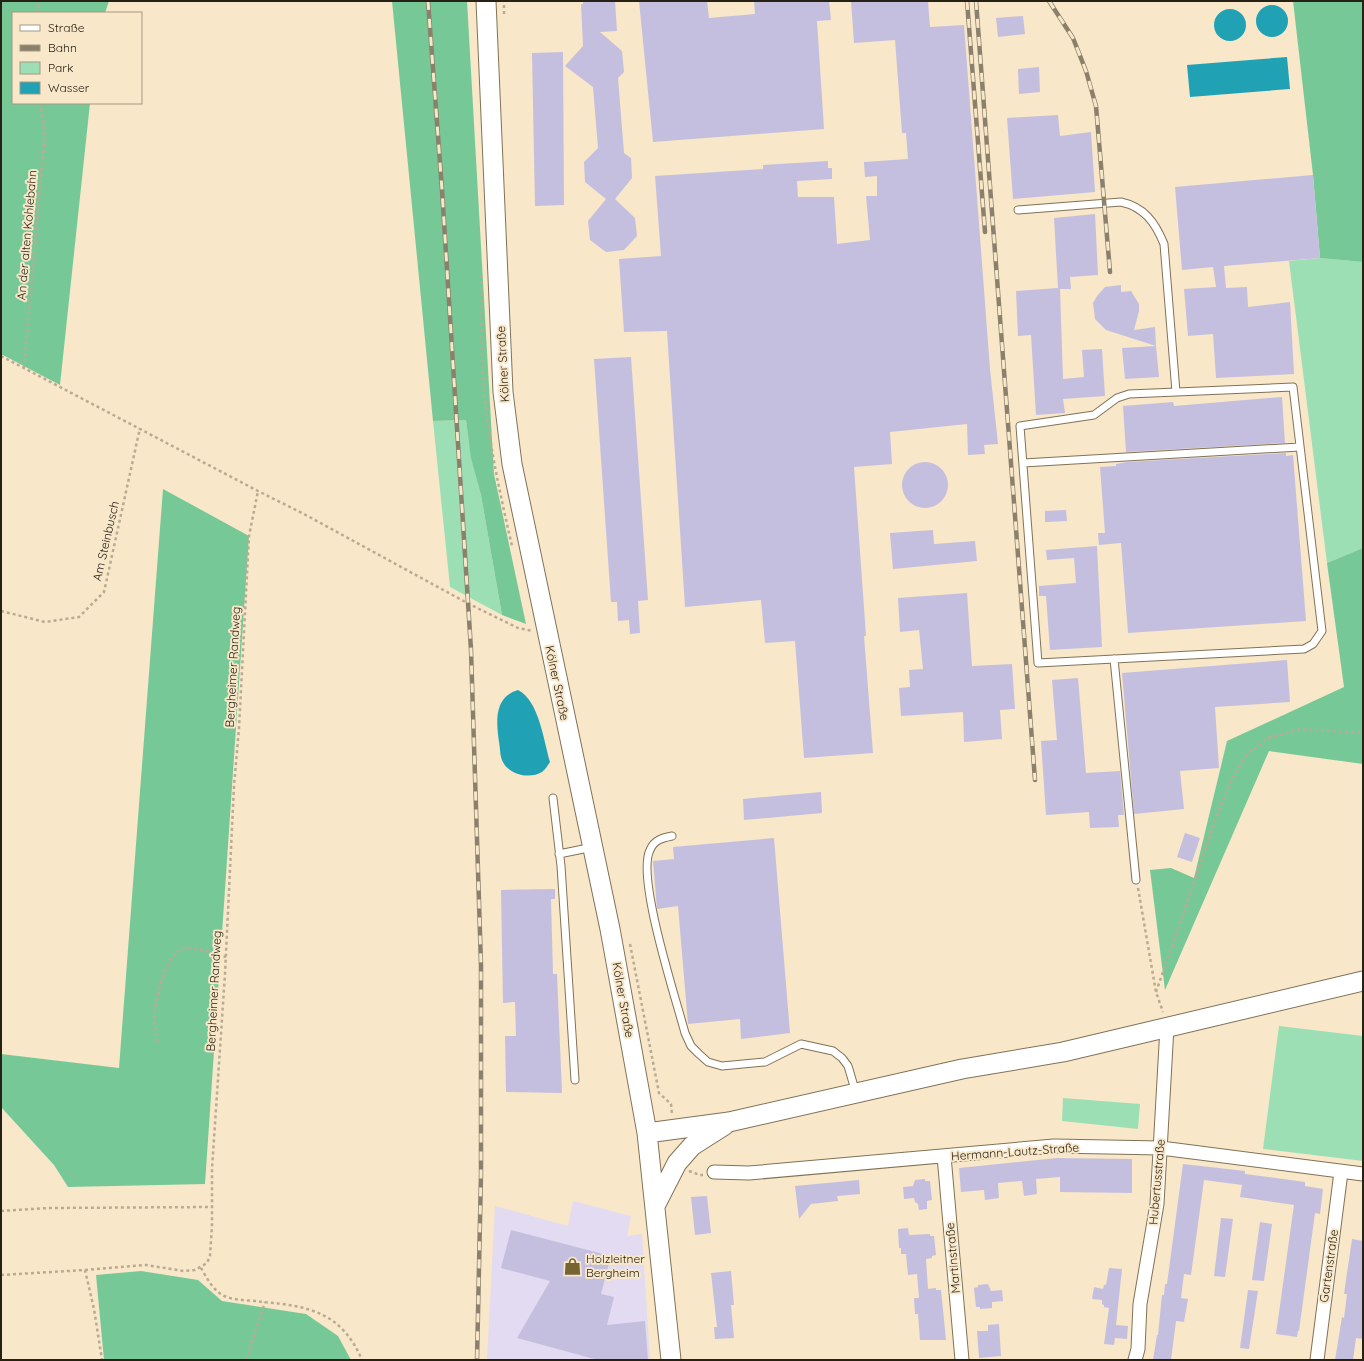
<svg xmlns="http://www.w3.org/2000/svg" width="1364" height="1361" font-family="Quicksand,sans-serif">
<style>
.commercial{fill:#e3dbf1}
.green{fill:#9ddfb5}
.forest{fill:#77c897}
.water{fill:#21a2b4}
.building{fill:#c5bfdf}
.lines{fill:none;stroke-linecap:round;stroke-linejoin:round}
.service-casing{stroke:#817257;stroke-width:9}
.minor-casing{stroke:#817257;stroke-width:15}
.secondary-casing{stroke:#817257;stroke-width:21}
.path{stroke:#b9ab93;stroke-width:2.5;stroke-dasharray:3 3;stroke-linecap:butt}
.service{stroke:#fff;stroke-width:7}
.minor{stroke:#fff;stroke-width:13}
.secondary{stroke:#fff;stroke-width:19}
.rail-casing{stroke:#8b806b;stroke-width:4.5}
.rail{stroke:#f8e7c9;stroke-width:3;stroke-dasharray:9;stroke-linecap:butt}
.labels{text-anchor:middle;stroke-width:4;stroke-linejoin:round;paint-order:stroke}
.street-label{font-size:12px;fill:#272115;stroke:#f8e7c9}
.poi-label{font-size:12px;fill:#272115;stroke:#f8e7c9;text-anchor:start}
</style>
<rect width="100%" height="100%" fill="#f8e7c9"/>
<path class="commercial" d="M573 1201 631 1216 627 1236 642 1234 650 1360H487L495 1206 568 1226Z"/>
<path class="green" d="M1320 258 1363 262V548L1327 563 1289 261Z
M466 420 472 459 481 495 502 615 450 587 433 421Z
M1279 1026 1363 1036V1161L1263 1149Z
M1063 1098 1140 1104 1138 1129 1062 1121Z"/>
<path class="forest" d="M1 1H109L105 13H13V103H90L60 385 1 354Z
M392 1H467L494 474 526 624 502 615 481 495 471 458 466 420 433 421Z
M1293 1H1363V262L1320 258 1313 175Z
M163 489 249 536 205 1184 68 1187 54 1165 1 1107V1054L119 1068Z
M1363 548V764L1269 751 1165 990 1150 870 1171 868 1194 878 1227 741 1344 687 1327 563Z
M141 1271 198 1280 222 1301 306 1314 338 1336 351 1360H104L96 1275Z"/>
<path class="water" d="M1256 21a16 16 0 1 1 32 0a16 16 0 1 1-32 0Z
M1214 25a16 16 0 1 1 32 0a16 16 0 1 1-32 0Z
M1287 57 1290 89 1190 97 1187 65Z
M518 690C539 700 544 742 550 762 548 765 545 770 542 772 529 780 507 774 502 760 500 755 500 747 499 742 496 721 494 697 518 690Z"/>
<path class="building" d="M583 1H615L617 31 600 32 622 51 624 72 618 78 624 153 631 158 632 178 615 199 635 218 637 236 624 250 606 252 590 240 588 221 606 199 585 182 584 162 598 148 593 87 565 66 583 46 581 4H583Z
M639 1H707L709 18 755 14 754 1H829L831 20 817 21 824 129 653 142Z
M851 1H928L930 27 964 25 990 369 998 444 984 445 985 454 968 455 967 424 890 432 892 464 854 467 866 636H864L873 753 804 758 795 641 765 643 761 600 685 607 667 331 624 332 619 259 661 256 655 176 763 169V165L828 161V168H832V179L797 181 798 197H834L837 244 870 240 866 196H877V176L865 177 864 162 908 159 906 133H902L895 40 854 43Z
M1023 16 1025 34 998 37 996 18Z
M563 52 564 205 535 206 532 53Z
M1039 67 1040 92 1019 94 1018 69Z
M1058 115 1060 136 1091 132 1095 192 1013 199 1007 118Z
M1313 175 1320 258 1224 266 1226 288 1247 287 1248 307 1290 302 1294 374 1216 378 1213 334 1188 336 1184 289 1216 287 1213 267 1182 270 1175 187Z
M1095 214 1098 275 1070 277 1071 289H1060L1063 379 1084 377 1082 350 1102 349 1105 396 1063 399 1065 413 1036 415 1031 335 1018 336 1016 291 1058 288 1054 218Z
M1121 285V292L1131 291 1139 304V311L1134 330 1155 327 1156 346 1106 330 1095 319 1093 303 1097 296 1105 287Z
M1156 346 1159 377 1125 379 1122 348Z
M631 357 648 600 638 601 640 633 630 634 629 620 618 621 617 602H611L594 359Z
M1282 397 1285 443 1126 452 1123 406 1173 402 1174 406Z
M1286 453V456L1293 455 1306 621 1128 633 1121 543 1099 545 1098 533H1105L1100 467 1116 466V464L1127 462Z
M902 485a23 23 0 1 1 46 0a23 23 0 1 1-46 0Z
M1066 510 1067 521 1045 522V511Z
M933 530 934 544 975 541 977 561 893 569 890 533Z
M1097 546 1102 647 1050 650 1046 596H1039V586L1076 583 1074 558 1047 560 1046 550Z
M967 593 972 666 1012 664 1015 709 1000 710 1002 739 964 742 963 712 901 716 899 688 910 687 909 670 923 669 919 630 900 632 898 598Z
M1287 660 1290 702 1215 707 1219 768 1180 771 1184 809 1134 814 1122 673Z
M1078 678 1086 773 1120 771 1124 815H1118L1119 827 1090 828 1089 812 1046 815 1041 741 1057 740 1052 680Z
M821 792 822 813 744 820 743 799Z
M1185 833 1200 838 1192 862 1177 857Z
M774 838 790 1033 741 1039 740 1019 688 1024 678 906 657 909 653 861 674 859 673 847Z
M555 889V899H551L553 974H557L562 1093 506 1092 505 1036H516L515 1002 503 1003 501 890Z
M1057 1158 1132 1159V1193L1060 1192V1177L1036 1179 1037 1194 1024 1196 1022 1181 998 1183 999 1198 985 1200 984 1190 961 1192 959 1168Z
M1183 1164 1245 1171V1174L1305 1182V1186L1323 1189 1320 1214 1315 1213 1299 1331H1298L1297 1337 1276 1334 1294 1205 1240 1197 1242 1185 1204 1180 1191 1275 1184 1274 1181 1298 1188 1299 1184 1322 1176 1321 1171 1360H1153L1157 1335H1158L1162 1295H1164L1165 1284H1167Z
M925 1179V1181H930L932 1200 927 1201V1209L919 1210 918 1204 915 1202 914 1198 904 1199 903 1187 913 1186 915 1180Z
M859 1180 860 1194 837 1196 838 1201 811 1204 799 1219 795 1186Z
M707 1196 711 1233 695 1235 691 1197Z
M1221 1218 1233 1219 1225 1277 1214 1276Z
M1260 1222 1272 1224 1264 1281 1252 1280Z
M908 1228 909 1235 930 1234V1236H934L936 1255 932 1256V1258L926 1259 928 1289 936 1288V1290H941L946 1340H920L918 1314H915L914 1298H919L917 1274 908 1275 906 1254H901V1248H899L898 1229Z
M511 1230 611 1256 601 1294 614 1297 607 1325 645 1321 648 1360H598L517 1338 550 1281 501 1268Z
M1352 1239 1363 1241V1339L1356 1338 1353 1360H1335L1342 1317 1344 1318 1347 1294H1344Z
M1109 1268 1122 1269 1116 1325 1128 1326 1127 1339 1115 1338 1114 1345 1104 1344 1109 1308 1104 1307V1305L1102 1304V1300L1092 1299 1094 1287 1103 1289 1104 1285H1106Z
M731 1271 734 1305H731L734 1338 715 1339 714 1327H717L711 1273Z
M988 1284 991 1291 1002 1290 1003 1301 992 1302V1308L980 1309V1307H976L974 1288 978 1287V1285Z
M1248 1290 1258 1291 1249 1349 1240 1348Z
M999 1324 1001 1356 979 1358 977 1331H988V1325Z"/>
<g class="lines">
<defs>
<path id="service" d="M1018 210 1121 202C1144 207 1155 222 1164 244L1176 392
M1293 387 1322 631 1313 644 1304 649 1038 663 1020 426 1094 415 1117 398 1129 394Z
M1023 463 1300 447
M1114 659 1136 880
M553 798 561 866 575 1080
M672 836C662 838 654 840 650 850 636 877 676 999 685 1033L691 1046 699 1054 708 1062 722 1066 765 1062 801 1044 833 1051 842 1058 848 1066 856 1093
M559 854 593 847"/>
<path id="minor" d="M944 1156 962 1360
M714 1172 749 1173 1054 1146 1161 1148 1363 1174
M1135 1360 1138 1349 1140 1304 1157 1204 1167 1027
M1317 1360 1341 1172"/>
<path id="secondary" d="M486 1 503 392 512 464 610 929 647 1133 671 1360
M647 1133 729 1122 962 1069 1063 1052 1363 981
M655 1206 677 1163 692 1146 725 1125"/>
</defs>
<use href="#service" class="service-casing"/>
<use href="#minor" class="minor-casing"/>
<use href="#secondary" class="secondary-casing"/>
<path class="path" d="M37 13 40 1
M504 14V1
M481 275C481 323 481 371 487 418 493 461 502 503 512 546
M1 356 258 491 304 514 469 604 518 628 533 631
M24 368 45 132 40 103
M1 611 45 622 79 617 104 592 140 428
M1138 888 1156 992 1163 1012
M630 944 659 1093 671 1104 672 1115
M1156 992 1220 807 1232 779 1246 755 1268 738 1300 729 1363 733
M158 1042C156 1035 155 1027 154 1020 154 1004 165 953 184 948 193 946 216 954 226 957
M689 1171 700 1175H703
M1 1211 48 1208 211 1207
M201 1268C207 1278 214 1293 227 1297 238 1301 252 1300 263 1302 310 1306 342 1313 362 1360
M85 1270 146 1265 184 1271 195 1270 207 1263 210 1256 212 1225V1169L225 974 234 786 239 728 249 536 258 491
M1 1275 85 1270 94 1309 102 1360
M246 1360 265 1302"/>
<use href="#service" class="service"/>
<use href="#minor" class="minor"/>
<use href="#secondary" class="secondary"/>
<defs>
<path id="rail" d="M428 1 442 190 471 650 481 965V1174L477 1360
M967 1 985 232
M976 1 1035 780
M1049 1 1073 38 1086 71 1096 106 1110 272"/>
</defs>
<use href="#rail" class="rail-casing"/>
<use href="#rail" class="rail"/>
</g>
<defs>
<symbol id="shop-bare" viewBox="-9 -9 18 18"><path d="M-5-2.5h2.3a2.7 3.5 0 0 1 5.4 0H5L5.5 6h-11ZM-1.5-2.5h3a1.5 2.3 0 0 0-3 0Z" fill="#766432" stroke="#f8e7c9" stroke-width="2.5" paint-order="stroke"/></symbol>
</defs>
<g fill-rule="evenodd">
<use href="#shop-bare" x="560" y="1254" width="25" height="25"/>
</g>
<g class="labels">
<g class="street-label">
<text transform="translate(27 235) rotate(-85)" y="4">An der alten Kohlebahn</text>
<text transform="translate(503 364) rotate(-93)" y="4">Kölner Straße</text>
<text transform="translate(106 541) rotate(-77)" y="4">Am Steinbusch</text>
<text transform="translate(233 667) rotate(-87)" y="4">Bergheimer Randweg</text>
<text transform="translate(557 683) rotate(78)" y="4">Kölner Straße</text>
<text transform="translate(214 991) rotate(-87)" y="4">Bergheimer Randweg</text>
<text transform="translate(623 1000) rotate(80)" y="4">Kölner Straße</text>
<text transform="translate(1015 1152) rotate(-4)" y="4">Hermann-Lautz-Straße</text>
<text transform="translate(1157 1182) rotate(-85)" y="4">Hubertusstraße</text>
<text transform="translate(953 1258) rotate(-95)" y="4">Martinstraße</text>
<text transform="translate(1329 1266) rotate(-82)" y="4">Gartenstraße</text>
</g>
<g class="poi-label">
<text x="586" y="1263">Holzleitner<tspan x="586" dy="14">Bergheim</tspan></text>
</g>
</g>
<rect width="1364" height="1361" fill="none" stroke="#272115" stroke-width="4"/>
<rect x="12" y="12" width="130" height="92" fill="#f8e7c9" stroke="#a49881"/>
<rect x="20" y="25" width="20" height="6" fill="#ffffff" stroke="#a49881"/>
<text x="48" y="32" font-size="12" fill="#272115">Straße</text>
<rect x="20" y="45" width="20" height="6" fill="#8b806b" stroke="#a49881"/>
<text x="48" y="52" font-size="12" fill="#272115">Bahn</text>
<rect x="20" y="62" width="20" height="12" fill="#9ddfb5" stroke="#a49881"/>
<text x="48" y="72" font-size="12" fill="#272115">Park</text>
<rect x="20" y="82" width="20" height="12" fill="#21a2b4" stroke="#a49881"/>
<text x="48" y="92" font-size="12" fill="#272115">Wasser</text>
</svg>
